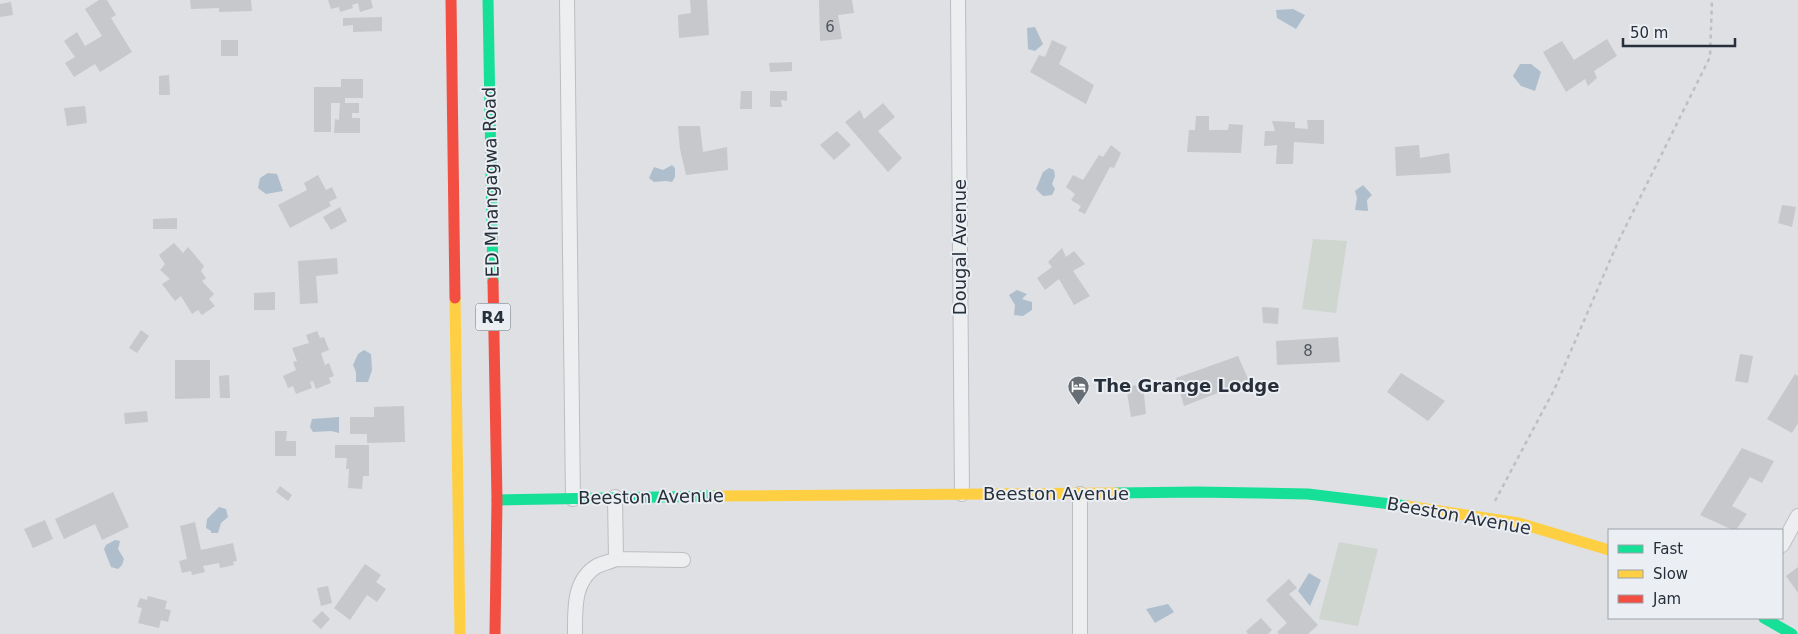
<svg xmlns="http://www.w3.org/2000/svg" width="1798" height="634" font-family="'DejaVu Sans',sans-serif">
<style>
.green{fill:#cfd6cf}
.water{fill:#aebecc}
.building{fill:#c6c8cb}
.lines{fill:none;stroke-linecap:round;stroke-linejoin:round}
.street-casing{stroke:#bcbec1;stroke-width:16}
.path{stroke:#bdbfc2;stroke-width:2.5;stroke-dasharray:4 4;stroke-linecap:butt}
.street{stroke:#edeef0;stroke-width:14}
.fast{stroke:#16e098;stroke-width:11}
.slow{stroke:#ffcf43;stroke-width:11}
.jam{stroke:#f24e42;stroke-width:11}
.labels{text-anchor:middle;stroke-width:4;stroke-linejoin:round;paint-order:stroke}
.number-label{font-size:15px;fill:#50565f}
.shield{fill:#ebeff3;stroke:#626972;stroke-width:1}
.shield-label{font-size:16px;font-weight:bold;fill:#272f3a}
.street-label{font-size:18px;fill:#272f3a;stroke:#ebeff3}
.poi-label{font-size:18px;font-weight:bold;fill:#272f3a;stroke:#ebeff3;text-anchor:start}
</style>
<rect width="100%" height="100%" fill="#dee0e3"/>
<path class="green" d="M1313 239 1347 241 1336 313 1302 309Z
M1339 542 1378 549 1358 626 1319 619Z"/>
<path class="water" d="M1293 9 1305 15 1296 29 1277 18 1276 10Z
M1035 27 1043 44 1035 51 1028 49 1027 28Z
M1520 64H1531L1541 72 1535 91 1521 86 1513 76Z
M672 165 675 168V177L672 182 666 181 654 182 649 178 654 167 663 170Z
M1049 168 1054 170 1055 176 1052 184 1055 189 1052 195 1043 196 1036 189 1043 172Z
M268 173 277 174 283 191 266 194 258 188 260 178Z
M1363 185 1372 195 1367 200 1368 211 1355 210 1357 198 1355 191Z
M1017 290 1027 294 1022 299 1032 302V310L1023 316 1014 315 1015 305 1009 295Z
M364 350 371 354 372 370 368 382H356V372L353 365 358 354Z
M339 417V433L331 431 313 432 310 427 312 419Z
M219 507 226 509 228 517 221 523 218 533H211V531L206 528 207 519Z
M115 540 120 541 118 549 124 559 122 565 118 569 111 567 104 549 106 545Z
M1309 573 1321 580 1310 606 1298 591Z
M1168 604 1174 612 1155 623 1146 609Z"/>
<path class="building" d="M99 0H107L116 15 111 18 132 52 100 72 95 64 74 77 65 63 75 57 64 41 77 32 85 46 102 36 85 9Z
M190 0H251L252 11 219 12V8L191 9Z
M328 0H371L373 8 360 12 358 3 352 5 353 8 340 12 339 7 331 9Z
M690 0H707L709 35 679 38 678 15 691 13Z
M819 0H852L854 13 838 15 842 39 820 41Z
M11 2 13 15 0 17V4Z
M382 17V31L353 32V25L343 26V18Z
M1607 39 1617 56 1594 71 1597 78 1588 86 1585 79 1566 92 1543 52 1562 41 1574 60Z
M221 40H238V56H221Z
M1052 40 1067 47 1059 64 1094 85 1086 104 1030 72 1039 55 1045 57Z
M792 62V71L770 72 769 63Z
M169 75 170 95H159V76Z
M341 79H363V98H345V103H359V113H352V118H360V133H334L335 119 339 120 340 103H331V132H314V87H341Z
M741 91H752V109H740Z
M770 91H787V101L781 100 782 107H770Z
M883 103 895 117 878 131 902 158 888 172 845 122 860 110 864 119Z
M85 106 87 123 67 126 64 108Z
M1196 116H1209V130H1228L1229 124 1243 125 1241 153 1187 152 1189 130H1195Z
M1307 120H1324V144L1294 142 1293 164H1276L1277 145 1264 146 1265 131H1275L1272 121 1295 122V128L1308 129Z
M678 126H700L703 152 727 147 728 170 686 175 680 149Z
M837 131 851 145 834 160 820 145Z
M1111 145 1121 153 1114 168 1110 167 1085 214 1078 211 1081 206 1071 200 1075 194 1066 187 1073 175 1083 180 1099 155 1103 157Z
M1419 145 1420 158 1449 153 1451 173 1396 176 1395 147Z
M318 175 326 190 332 187 337 198 329 202 331 206 290 228 278 205 307 190 304 183Z
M1782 205 1796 207 1792 227 1778 223Z
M340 207 347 221 331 230 323 217Z
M177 218V229H153V219Z
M174 243 183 253 188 247 204 266 201 271 206 278 202 281 214 294 209 299 215 306 202 315 198 310 192 314 181 296 175 301 162 284 170 279 160 270 165 264 159 255Z
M1062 248 1066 257 1074 251 1085 264 1073 271 1090 296 1074 305 1059 279 1045 290 1037 278 1052 267 1048 262Z
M337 258 338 274 316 276 318 303 300 304 298 261Z
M275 292V310H254V293Z
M1262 307 1279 308 1278 324 1263 323Z
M141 330 149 336 137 353 129 348Z
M317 331 320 338 324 337 329 350 321 353 325 365 329 363 334 376 329 378 331 383 316 389 313 381 310 382 312 388 296 394 293 386 288 388 283 376 296 370 293 362 297 361 292 348 309 343 306 335Z
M1338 337 1340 362 1277 365 1276 341Z
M1740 354 1753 356 1748 383 1735 381Z
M1238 356 1249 381 1184 406 1176 378Z
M175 360H210V398L175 399Z
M1401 373 1445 401 1428 421 1387 392Z
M1795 374 1798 376V423L1792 433 1767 419Z
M229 375 230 398H220L219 376Z
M1143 385 1146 414 1131 417 1126 386Z
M404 406 405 442 367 443V434H350V417H374V407Z
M147 411 148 422 125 424 124 413Z
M275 431H287L286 441H296V456H275Z
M335 445H369V476H363L362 489 348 488 349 469H346L347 458H335Z
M1742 448 1774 461 1762 483 1750 477 1732 506 1747 514 1736 530H1733L1700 515Z
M280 486 292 495 288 501 276 492Z
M113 492 129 527 102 540 95 524 64 539 55 519Z
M45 520 53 539 33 548 24 529Z
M195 522 201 550 233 543 237 561 233 562 234 565 220 568 219 563 203 566 205 572 192 575 191 571 182 573 179 561 187 559 180 526Z
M365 564 381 575 376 582 386 589 377 602 367 595 350 620 334 608Z
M1798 567V593L1786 576Z
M1289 579 1297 588 1289 594 1318 625 1308 634H1279L1277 632 1287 623 1266 600Z
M328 586 332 603 321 606 317 588Z
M148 596 167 601 165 609 171 610 168 622 161 620 159 628 138 623 142 608 137 607 140 598 147 600Z
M322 611 330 619 321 629 312 621Z
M1261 618 1272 630 1268 634H1248L1246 631Z"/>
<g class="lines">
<defs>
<path id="street" d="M567 0 573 499
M958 0 962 494
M1782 545 1798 516
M616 559 683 560
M575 634C575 610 573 580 597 566 603 563 610 562 616 559L615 497
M1080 634V494"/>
</defs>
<use href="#street" class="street-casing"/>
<path class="path" d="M1495 501 1554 390 1618 242 1710 57 1712 0"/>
<use href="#street" class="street"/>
<path class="fast" d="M488 0 493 282
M1116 493 1197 492 1308 494 1407 506
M497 500 715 496
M1764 618 1792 634"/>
<path class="slow" d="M455 298 460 634
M715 496 1116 493
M1407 506 1519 523 1609 550"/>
<path class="jam" d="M451 0 455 298
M493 282 497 500 495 634"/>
</g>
<defs>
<symbol id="hotel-pin" viewBox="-11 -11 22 30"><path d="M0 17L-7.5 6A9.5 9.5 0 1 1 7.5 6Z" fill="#676d75" stroke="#ebeff3"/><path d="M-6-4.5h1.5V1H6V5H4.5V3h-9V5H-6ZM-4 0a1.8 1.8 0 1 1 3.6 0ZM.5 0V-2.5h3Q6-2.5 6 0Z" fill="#fff"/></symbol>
</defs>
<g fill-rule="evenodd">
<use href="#hotel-pin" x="1066" y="374" width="25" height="34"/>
</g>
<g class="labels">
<g class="number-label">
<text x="830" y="32">6</text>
<text x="1308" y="356">8</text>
</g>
<rect class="shield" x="475.5" y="303.5" width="35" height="27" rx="4"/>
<g class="shield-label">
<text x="493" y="323">R4</text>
</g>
<g class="street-label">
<text transform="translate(491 182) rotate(-91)" y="6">ED Mnangagwa Road</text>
<text transform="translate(960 247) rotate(-90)" y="6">Dougal Avenue</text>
<text x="1056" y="500">Beeston Avenue</text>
<text transform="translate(651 497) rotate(-1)" y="6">Beeston Avenue</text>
<text transform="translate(1459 516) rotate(10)" y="6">Beeston Avenue</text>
</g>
<g class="poi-label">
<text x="1094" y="392">The Grange Lodge</text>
</g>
</g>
<rect x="1608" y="529" width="175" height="90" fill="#ebeff3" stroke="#9da2a9"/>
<rect x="1618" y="545" width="25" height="8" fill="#16e098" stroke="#9da2a9"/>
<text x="1653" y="554" font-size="15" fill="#272f3a">Fast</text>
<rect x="1618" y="570" width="25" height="8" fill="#ffcf43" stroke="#9da2a9"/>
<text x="1653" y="579" font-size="15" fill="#272f3a">Slow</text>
<rect x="1618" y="595" width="25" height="8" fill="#f24e42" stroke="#9da2a9"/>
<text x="1653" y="604" font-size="15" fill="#272f3a">Jam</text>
<path d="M1623 38v8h112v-8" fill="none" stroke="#272f3a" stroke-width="2.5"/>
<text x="1630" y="38" font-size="15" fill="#272f3a" stroke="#ebeff3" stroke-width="4" paint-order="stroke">50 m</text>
</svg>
